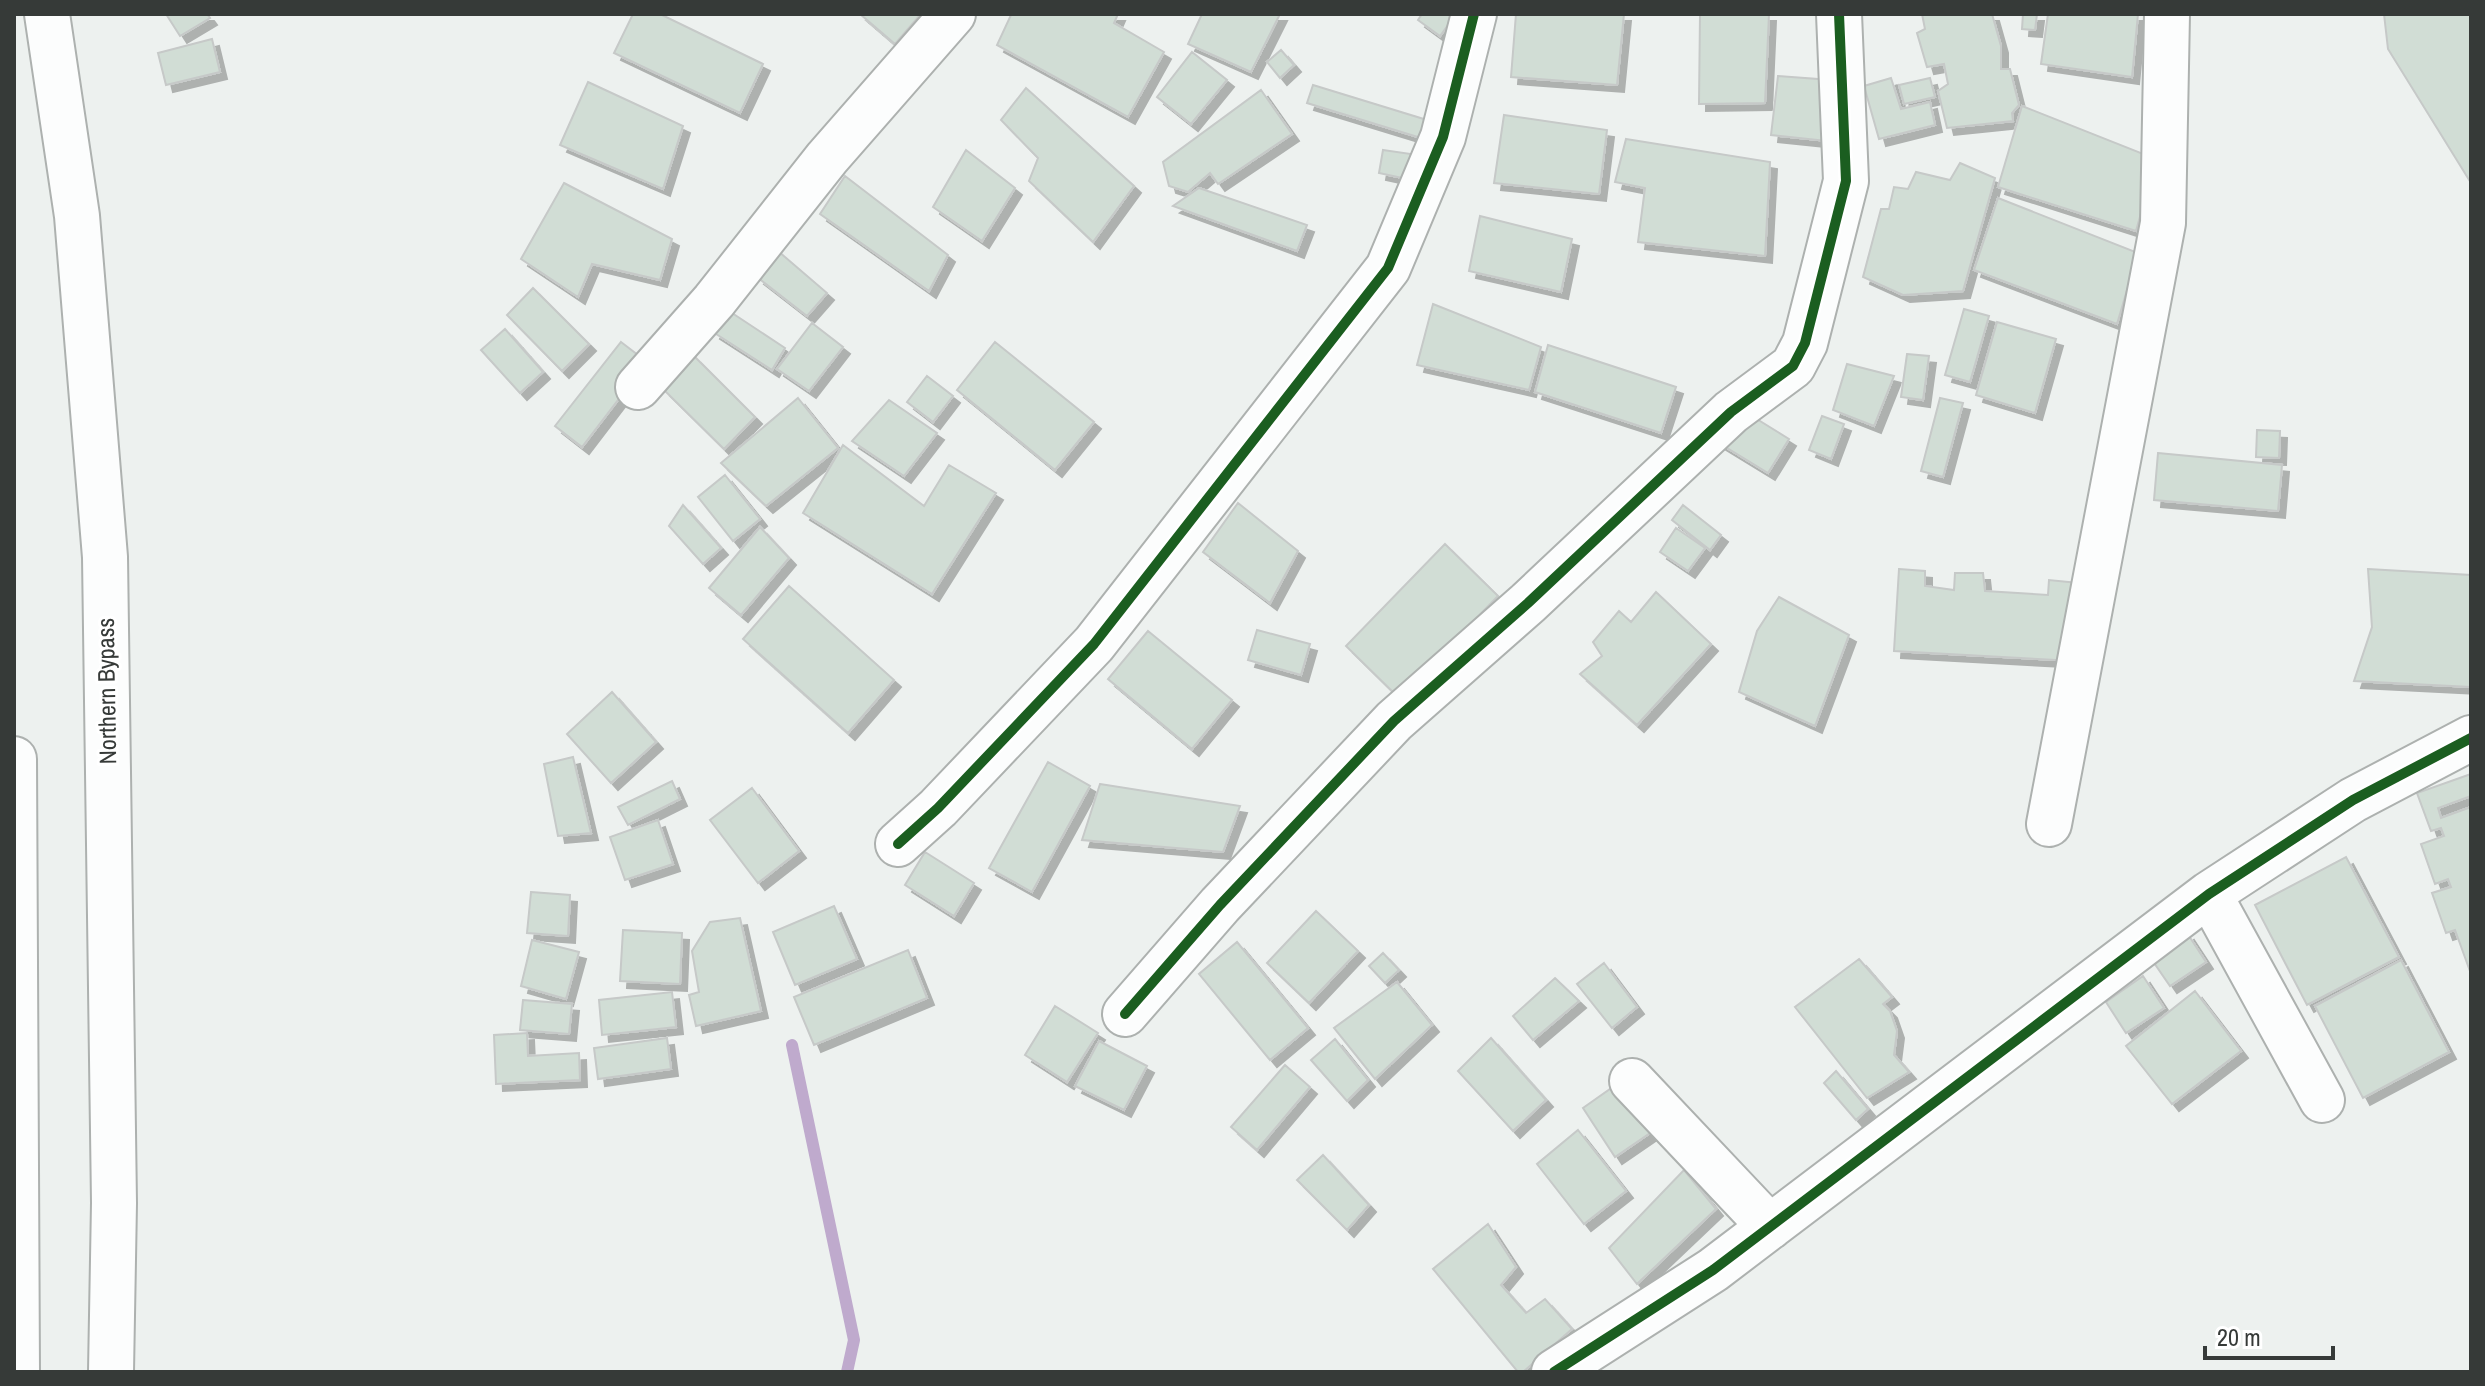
<svg xmlns="http://www.w3.org/2000/svg" width="2485" height="1386" font-family="'Archivo Narrow',sans-serif">
<style>
.lines{fill:none;stroke-linecap:round;stroke-linejoin:round}
.stream{stroke:#bfaacd;stroke-width:12}
.building{fill:#d1ddd5;stroke:#c6c9c8;stroke-width:2;filter:url(#shadow)}
.minor-casing{stroke:#adb1af;stroke-width:48}
.highway-casing{stroke:#adb1af;stroke-width:48}
.minor{stroke:#fcfdfd;stroke-width:44}
.highway{stroke:#fcfdfd;stroke-width:44}
.cycleway-casing{stroke:#fff;stroke-width:15}
.cycleway{stroke:#1b5e20;stroke-width:10}
.labels{text-anchor:middle;stroke-width:6;stroke-linejoin:round;paint-order:stroke}
.street-label{font-size:24px;fill:#363a38;stroke:#fff}
</style>
<defs>
<filter id="shadow"><feDropShadow dx="7" dy="7" stdDeviation="0" flood-color="#0004"/></filter>
</defs>
<rect width="100%" height="100%" fill="#edf1ef"/>
<g class="lines">
<path class="stream" d="M792 1045 854 1340 847 1372"/>
</g>
<path class="building" d="M166 14H207L210 18 180 36Z
M633 14H660L763 64 740 113 614 53Z
M860 14H921L895 44Z
M1009 14H1118L1114 23 1164 52 1128 117 997 45 1011 15Z
M1202 14H1280L1251 72 1188 44Z
M1422 14H1456L1440 36 1418 20Z
M1516 14H1624L1617 85 1511 77Z
M1700 14H1769L1765 103 1699 104Z
M1922 14H1992L2001 46V69H2010L2019 105 2012 113 2013 121 1947 128 1938 91 1948 84 1944 64 1927 67 1917 33 1925 29Z
M2023 14H2037L2035 30 2022 29Z
M2048 14H2138L2132 77 2041 64Z
M2384 14H2471V183L2388 49Z
M212 39 220 72 166 85 158 53Z
M1281 50 1294 65 1280 78 1267 62Z
M1192 52 1227 80 1191 124 1157 97Z
M1778 76 1831 80 1827 141 1771 135Z
M1891 78 1901 109 1930 102 1935 125 1879 139 1864 86Z
M1930 78 1935 97 1904 104 1899 85Z
M588 82 683 126 663 189 560 145Z
M1313 85 1427 120 1421 138 1307 103Z
M1026 88 1134 186 1093 242 1029 181 1038 158 1001 120Z
M1261 90 1292 134 1218 184 1210 173 1188 192 1169 186 1163 162Z
M2022 106 2156 159 2136 231 1998 187Z
M1504 115 1607 130 1599 194 1494 183Z
M1626 139 1770 162 1765 256 1638 242 1645 188 1615 182Z
M966 150 1015 188 982 241 933 207Z
M1383 150 1411 154 1407 179 1379 173Z
M1960 163 1995 178 1963 291 1903 295 1863 277 1881 209H1889L1894 187 1908 189 1916 172 1950 180Z
M845 176 948 255 929 291 820 214Z
M564 183 672 239 660 280 592 264 578 297 521 259Z
M1199 188 1307 225 1297 251 1173 206Z
M1998 198 2138 253 2117 324 1974 270Z
M1480 216 1572 239 1561 292 1469 271Z
M778 251 827 293 807 316 757 277Z
M533 288 589 344 562 371 507 315Z
M1433 304 1541 347 1529 390 1417 365Z
M726 309 785 348 772 370 713 332Z
M1964 309 1989 316 1970 382 1945 375Z
M1997 322 2056 339 2035 413 1976 395Z
M812 323 843 347 809 391 777 369Z
M505 329 543 372 520 393 481 350Z
M621 342 647 362 582 447 555 426Z
M995 342 1094 422 1055 470 957 390Z
M1548 345 1676 387 1661 433 1535 392Z
M1907 354 1929 356 1923 400 1901 397Z
M694 356 755 417 724 449 663 389Z
M1847 364 1894 376 1874 426 1833 410Z
M927 376 953 396 933 422 907 402Z
M798 398 838 448 766 506 721 463Z
M1940 398 1963 403 1943 477 1921 471Z
M889 400 937 433 904 476 852 441Z
M1739 408 1789 439 1768 473 1719 443Z
M1822 416 1844 424 1831 459 1809 450Z
M2257 430 2280 431 2279 458 2256 457Z
M843 445 924 506 949 465 996 493 932 594 803 513Z
M2158 453 2282 465 2278 511 2154 500Z
M725 475 760 519 733 541 698 497Z
M1238 503 1298 551 1270 603 1203 552Z
M683 505 721 548 703 564 669 526Z
M1683 505 1721 535 1710 550 1672 520Z
M760 527 789 558 741 615 709 588Z
M1676 528 1705 548 1688 571 1660 552Z
M1445 544 1498 596 1399 698 1346 646Z
M1899 569 1925 571V586L1954 590 1955 573H1983L1985 591 2048 595 2049 580 2078 583 2074 661 1894 651Z
M2368 569 2471 575V687L2354 681 2372 627Z
M789 586 894 680 848 733 743 639Z
M1656 592 1711 644 1637 725 1580 674 1602 656 1593 642 1619 611 1631 622Z
M1779 597 1849 635 1815 726 1739 692 1757 631Z
M1257 630 1310 644 1301 675 1248 660Z
M1148 631 1232 700 1192 749 1108 679Z
M612 692 656 742 611 783 567 734Z
M573 757 591 833 558 836 544 764Z
M1048 762 1090 786 1032 892 989 868Z
M2471 774V796L2438 808 2441 818 2471 807V974L2455 930 2446 933 2432 893 2451 887 2448 879 2435 884 2421 844 2444 836 2441 828 2431 831 2417 793Z
M672 781 680 799 628 825 618 807Z
M1100 784 1240 806 1223 852 1082 840Z
M752 788 799 851 758 883 710 820Z
M658 820 673 864 625 880 610 837Z
M925 852 974 883 954 916 905 885Z
M2346 857 2399 957 2307 1005 2255 905Z
M531 892 570 895 568 936 527 933Z
M834 906 857 959 795 985 773 932Z
M1316 911 1358 951 1309 1003 1267 963Z
M740 918 761 1011 696 1026 689 995 699 992 692 951 710 922Z
M623 930 682 933 680 984 620 981Z
M2187 933 2206 962 2170 986 2150 957Z
M532 940 579 952 566 999 521 986Z
M1237 942 1308 1028 1270 1060 1199 974Z
M908 950 927 998 814 1045 794 997Z
M1383 953 1399 970 1385 983 1369 966Z
M1859 959 1892 997 1883 1004 1890 1011 1897 1031 1894 1055 1909 1072 1867 1098 1795 1007Z
M2401 960 2449 1052 2363 1098 2315 1006Z
M1604 963 1637 1007 1612 1028 1577 984Z
M2143 976 2164 1008 2126 1033 2106 1002Z
M1555 978 1579 1001 1533 1040 1513 1016Z
M1397 982 1432 1025 1375 1079 1334 1028Z
M2195 991 2241 1051 2172 1104 2126 1046Z
M672 992 676 1027 602 1035 599 1000Z
M523 1000 572 1004 569 1034 520 1030Z
M1055 1006 1098 1033 1067 1082 1025 1055Z
M527 1033 528 1056 579 1053 580 1080 496 1084 494 1035Z
M667 1038 671 1069 598 1079 594 1048Z
M1491 1038 1546 1100 1513 1131 1458 1071Z
M1335 1039 1368 1080 1347 1101 1311 1060Z
M1099 1041 1147 1066 1124 1110 1075 1086Z
M1285 1065 1310 1087 1257 1150 1231 1127Z
M1836 1071 1868 1109 1856 1120 1824 1083Z
M1620 1082 1653 1131 1615 1157 1583 1108Z
M1578 1130 1626 1191 1584 1224 1537 1164Z
M1323 1155 1369 1205 1347 1230 1297 1180Z
M1684 1170 1716 1209 1637 1284 1609 1248Z
M1488 1224 1516 1267 1501 1285 1526 1313 1545 1299 1572 1329 1523 1372H1518L1433 1269Z"/>
<g class="lines">
<defs>
<path id="minor" d="M638 387 714 301 827 158 953 14
M2049 824 2163 223 2167 14
M898 844 938 808 1094 644 1388 268 1443 137 1474 14
M2209 894 2322 1100
M1125 1014 1220 905 1394 721 1528 603 1731 412 1793 366 1805 343 1846 181 1839 14
M1632 1081 1770 1227
M1554 1372 1713 1270 2209 894 2353 800 2471 738"/>
<path id="highway" d="M47 14 77 216 105 557 114 1203 111 1372
M14 759 17 1372"/>
</defs>
<use href="#minor" class="minor-casing"/>
<use href="#highway" class="highway-casing"/>
<use href="#minor" class="minor"/>
<use href="#highway" class="highway"/>
<defs>
<path id="cycleway" d="M898 844 938 808 1094 644 1388 268 1443 137 1474 14
M1125 1014 1220 905 1394 721 1528 603 1731 412 1793 366 1805 343 1846 181 1839 14
M1554 1372 1713 1270 2209 894 2353 800 2471 738"/>
</defs>
<use href="#cycleway" class="cycleway-casing"/>
<use href="#cycleway" class="cycleway"/>
</g>
<g class="labels">
<g class="street-label">
<text transform="translate(107 691) rotate(-91)" y="8">Northern Bypass</text>
</g>
</g>
<rect width="2485" height="1386" fill="none" stroke="#363a38" stroke-width="32"/>
<path d="M2205 1346v12h128v-12" fill="none" stroke="#363a38" stroke-width="4"/>
<text x="2217" y="1346" font-size="24" fill="#363a38" stroke="#ffffff" stroke-width="6" paint-order="stroke">20 m</text>
</svg>
